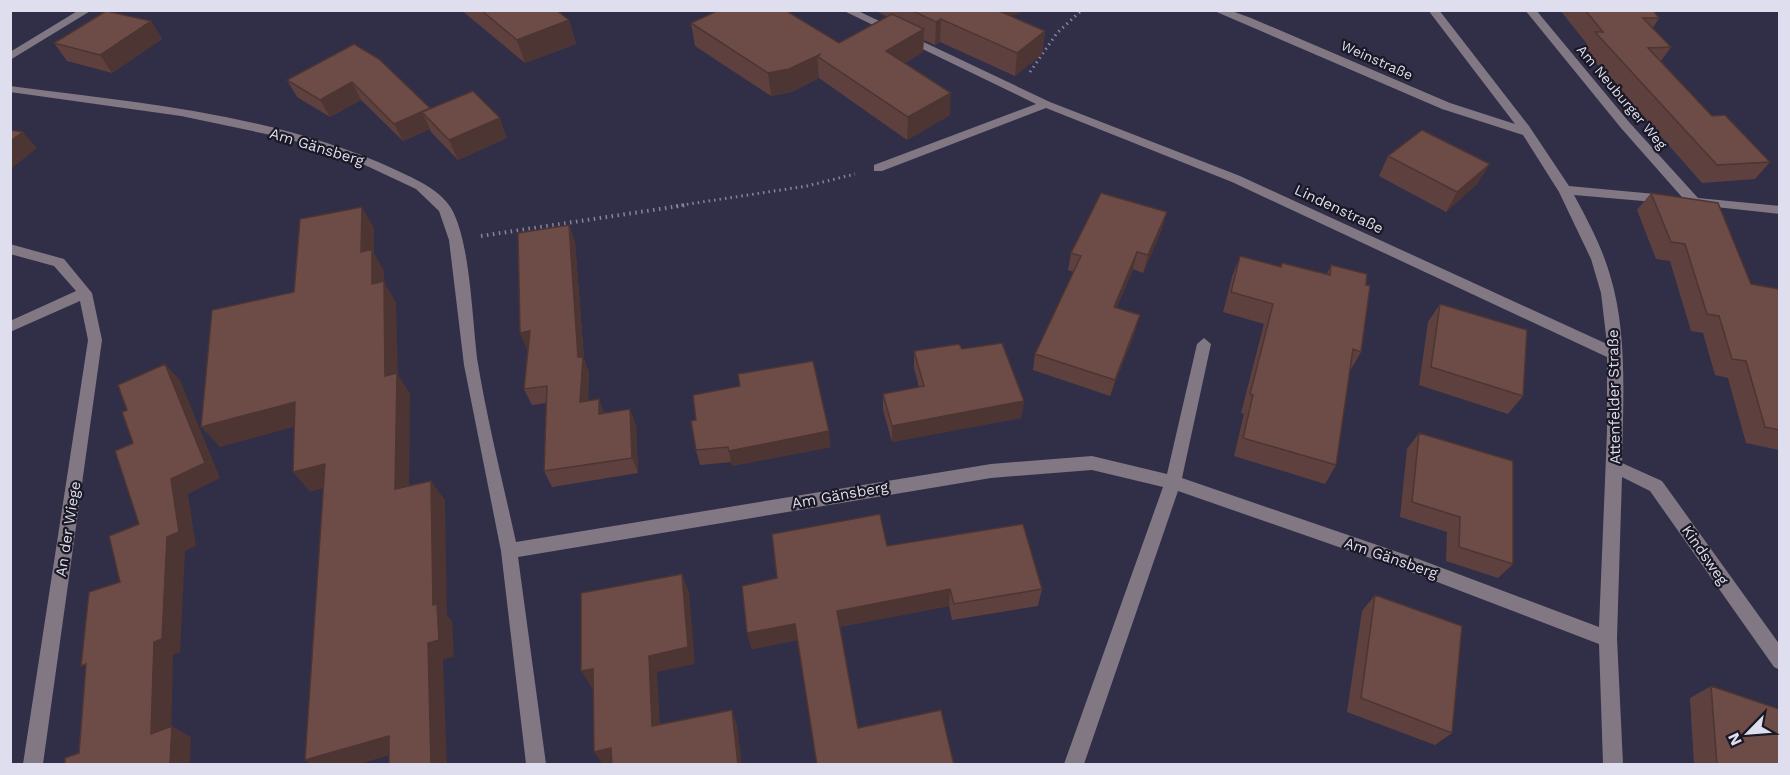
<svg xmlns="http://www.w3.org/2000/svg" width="1790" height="775" font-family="'Work Sans',sans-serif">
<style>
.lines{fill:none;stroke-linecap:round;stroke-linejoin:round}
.path-far1{stroke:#87859b;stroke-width:3;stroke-dasharray:1.5 4;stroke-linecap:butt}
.path{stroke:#87859b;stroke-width:4;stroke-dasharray:1.5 4.5;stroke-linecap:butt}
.minor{fill:#817884;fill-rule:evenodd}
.wall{fill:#5e413e}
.shaded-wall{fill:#4c3532}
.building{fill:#6d4c48;stroke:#4c3532;stroke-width:1.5}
.labels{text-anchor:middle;stroke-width:4.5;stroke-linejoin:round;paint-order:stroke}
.far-street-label{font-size:14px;fill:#dfdeef;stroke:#191824}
.street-label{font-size:15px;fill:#dfdeef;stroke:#191824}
</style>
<rect width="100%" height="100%" fill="#312e48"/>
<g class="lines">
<path class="path-far1" d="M1030 72 1057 33 1082 10
M676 206 807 186 855 174"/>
<path class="path" d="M481 236 686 205"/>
<path class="minor" d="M79 10H92L10 60V52Z
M842 10H856L1050 102 1240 176 1607 344 1601 293 1591 259 1559 192 1523 135 1442 109 1212 10H1229L1251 18 1450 103 1515 124 1428 10H1439L1529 126 1569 186 1666 195 1672 199 1666 203 1574 195C1588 221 1602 247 1610 275 1628 334 1623 401 1622 463L1662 481 1780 645V670L1774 667 1650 491 1622 477 1617 638 1623 764H1603L1599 644 1419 575 1178 491 1084 764H1064L1163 487 1092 470 991 478 518 557 546 764H526L501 551 464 365 449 240 439 211 416 189 352 159 285 138 181 116 10 92V86C140 103 276 114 396 170 415 179 439 189 451 208 471 242 472 323 478 364 488 424 503 483 516 542L991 464 1092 456 1167 474 1197 344 1204 338 1211 344 1182 478 1421 560 1599 627 1607 432V357L1232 182 1046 108 882 171H874V165L1036 104Z
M1525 10H1536L1629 122 1698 198 1780 206V214L1688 204 1621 128Z
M10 244 64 259 92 293 102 340 43 764H23L88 340 80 301 10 332V321L76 291 54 266 10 254Z"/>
</g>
<path class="wall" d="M461 10H556L569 20 576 44 525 63Z
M874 10H1024L1020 13 1010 16 1045 31 1042 54 1015 76 940 42 935 45 924 40 923 52 905 63 950 115 907 140 819 78 792 92 771 96 695 46 691 23 839 43 888 17Z
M1560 10H1653L1659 18 1653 28 1671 47 1661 61 1712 116 1770 162 1755 179 1702 183 1584 49 1587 44Z
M151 21 162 39 112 73 67 61 54 43Z
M354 44 430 109 507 138 458 160 431 132 430 129 403 141 361 100 330 117 297 97 287 80Z
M1388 156 1478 183 1446 212 1379 176Z
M1651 193 1751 284 1779 289V450L1746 443 1728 378 1715 375 1703 333 1691 331 1670 261 1656 259 1637 210Z
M569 225 575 242 584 359 589 373 588 401 604 413 636 425 638 473 552 487 544 471 546 403 532 405 524 389 528 349H527L520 333Z
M1162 229 1143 273 1133 269 1117 307 1135 332 1110 396 1033 370 1035 354 1074 272 1068 270 1071 253Z
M1240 256 1280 267 1282 263 1327 274 1331 265 1366 285 1361 352 1350 371 1336 465 1325 484 1234 456 1244 414 1241 413 1264 324 1223 312 1232 277Z
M1440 304 1523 396 1508 414 1419 385 1428 322Z
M962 349 1024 401 1021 418 892 442 883 410V394L919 387 914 368V351Z
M691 421 831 447 732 466 731 462 700 465 696 450Z
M1419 433 1513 564 1498 578 1446 561 1447 532 1400 517 1407 449Z
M887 546 1042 589 1038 606 952 620 949 606 839 627 817 765 798 640 752 649 747 633 777 578Z
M1375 595 1452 733 1435 745 1347 712 1362 611Z
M1711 686 1779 765H1694L1690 698Z"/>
<path class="shaded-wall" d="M995 10H1024L1020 13 1009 17Z
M941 19 940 42 935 45 936 22Z
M569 20 576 44 525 63 517 40Z
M151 21 162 39 112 73 100 55Z
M924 29 923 52 886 74V51Z
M1045 31 1042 54 1015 76 1017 53Z
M817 56 819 78 792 92 771 96 768 73Z
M352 82 361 100 330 117 320 100Z
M951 93 950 115 907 140 908 117Z
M430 108 422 112 430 129 403 141 394 124Z
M500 118 507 138 458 160 449 140Z
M23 132 37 148 10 170V141Z
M1490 164 1478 183 1446 212 1457 192Z
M362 207 374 228V253L384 271V282L396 302 398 375 410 393 409 508 395 489 385 376 372 284 361 252Z
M1167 212 1162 229 1143 273 1148 255Z
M569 225 575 242 584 359 589 373 587 418 580 402 578 357Z
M1137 252 1133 269 1110 323 1114 307Z
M1140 315 1135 332 1110 396 1115 380Z
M530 331 537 347 527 349 520 333Z
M165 364 180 380 220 478 188 494 196 546 185 551 180 652 173 655 171 745 151 734Z
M599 399 605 415 599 414Z
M1024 401 1021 418 892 442V426Z
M295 402 312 422 220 447 201 427Z
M630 409 636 425 638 473 632 458Z
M829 431 831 447 732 466 729 451Z
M325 464 342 483 310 492 293 472Z
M431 481 445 500 447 615 452 621 454 657 443 659 447 765H431L428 643 433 605Z
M682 574 689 592 695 664 657 672 661 741 652 726 649 656Z
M950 589 949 606 838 627 837 611Z
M795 624 798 640 752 649 747 633Z
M593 669 603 685 592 688 581 671Z
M732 710 737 725 742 765H738Z
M172 726 191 737 190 765H170Z
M389 736 406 750 357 765H311L305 760Z
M611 748 613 765H603L594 752Z"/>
<path class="building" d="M481 10H556L569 20 517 40Z
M719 10H785L839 43 892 14 924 29 886 51 951 93 908 117 817 56 821 54 789 69 768 73 691 23Z
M911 10H997L1045 31 1017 53 941 19 936 22Z
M1585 10H1653L1659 18H1643L1671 47 1648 48 1712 116 1725 115 1770 162 1717 165 1595 32H1603Z
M106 11 151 21 100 55 54 43Z
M354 44 379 59 430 108 394 124 352 82 320 100 287 80Z
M473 91 500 118 449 140 422 112Z
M10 130 23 132 10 141Z
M1422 130 1490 164 1457 192 1388 156Z
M1101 193 1167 212 1148 255 1137 252 1114 307 1140 315 1115 380 1035 354 1081 256 1071 253Z
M1651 193 1718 203 1751 284 1779 289V430L1765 427 1746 361 1732 359 1719 316 1707 314 1685 244 1671 242Z
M362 207 361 252 372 249V284L384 281 385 376 397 373 395 489 431 481 433 605 437 604 439 640 428 643 431 765H389V736L305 760 325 464 293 472 295 402 201 427 212 310 294 292 300 219Z
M569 225 578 357H583L580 402 599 399V414L630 409 632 458 544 471 547 386 524 389 530 331 520 333 518 233Z
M1240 256 1281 267 1282 263 1330 275 1331 265 1367 274 1366 285 1370 286 1361 352 1353 349 1336 465 1243 438 1253 395 1250 394 1273 304 1231 292Z
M1440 304 1527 330 1523 396 1431 367Z
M1002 343 1024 401 892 426 883 394 924 386 914 351 959 344 962 349Z
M813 361 829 431 729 451 728 447 696 450 691 421 696 420 693 395 740 386 738 374Z
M165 364 205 463 171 479 179 532 167 537 162 639 154 642 151 734 172 726 170 765H65V758L79 753 86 664 81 666 89 592 120 582 109 536 139 524 115 451 133 443 122 412 127 410 118 385Z
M1419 433 1513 461V564L1459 547 1460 517 1412 502Z
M880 514 887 546 1023 524 1042 589 954 604 950 589 837 611 858 728 941 710 954 765H817L795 624 747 633 742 586 777 578 772 534Z
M682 574 688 647 649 656 652 726 732 710 738 765H612L611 748 594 752 593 669 581 671V593Z
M1375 595 1462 626 1452 733 1361 698Z
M1711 686 1779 709V765H1717Z"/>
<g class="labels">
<g class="far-street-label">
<text transform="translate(1377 60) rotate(24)" y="5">Weinstraße</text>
<text transform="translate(1622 97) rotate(50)" y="5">Am Neuburger Weg</text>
</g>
<g class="street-label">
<text transform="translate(317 147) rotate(17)" y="5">Am Gänsberg</text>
<text transform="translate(1339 209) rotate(25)" y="5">Lindenstraße</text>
<text transform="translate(1614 397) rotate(-91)" y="5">Attenfelder Straße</text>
<text transform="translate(840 495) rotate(-10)" y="5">Am Gänsberg</text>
<text transform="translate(68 529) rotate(-81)" y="5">An der Wiege</text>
<text transform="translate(1705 555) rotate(55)" y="5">Kindsweg</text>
<text transform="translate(1391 558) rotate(19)" y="5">Am Gänsberg</text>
</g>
</g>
<rect width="1790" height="775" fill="none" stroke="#dfdeef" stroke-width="24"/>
<g transform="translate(1748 733) rotate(245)" stroke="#191824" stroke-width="4.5" paint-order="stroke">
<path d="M0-4.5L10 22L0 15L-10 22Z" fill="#dfdeef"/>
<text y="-9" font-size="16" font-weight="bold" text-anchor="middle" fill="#dfdeef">N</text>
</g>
</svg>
